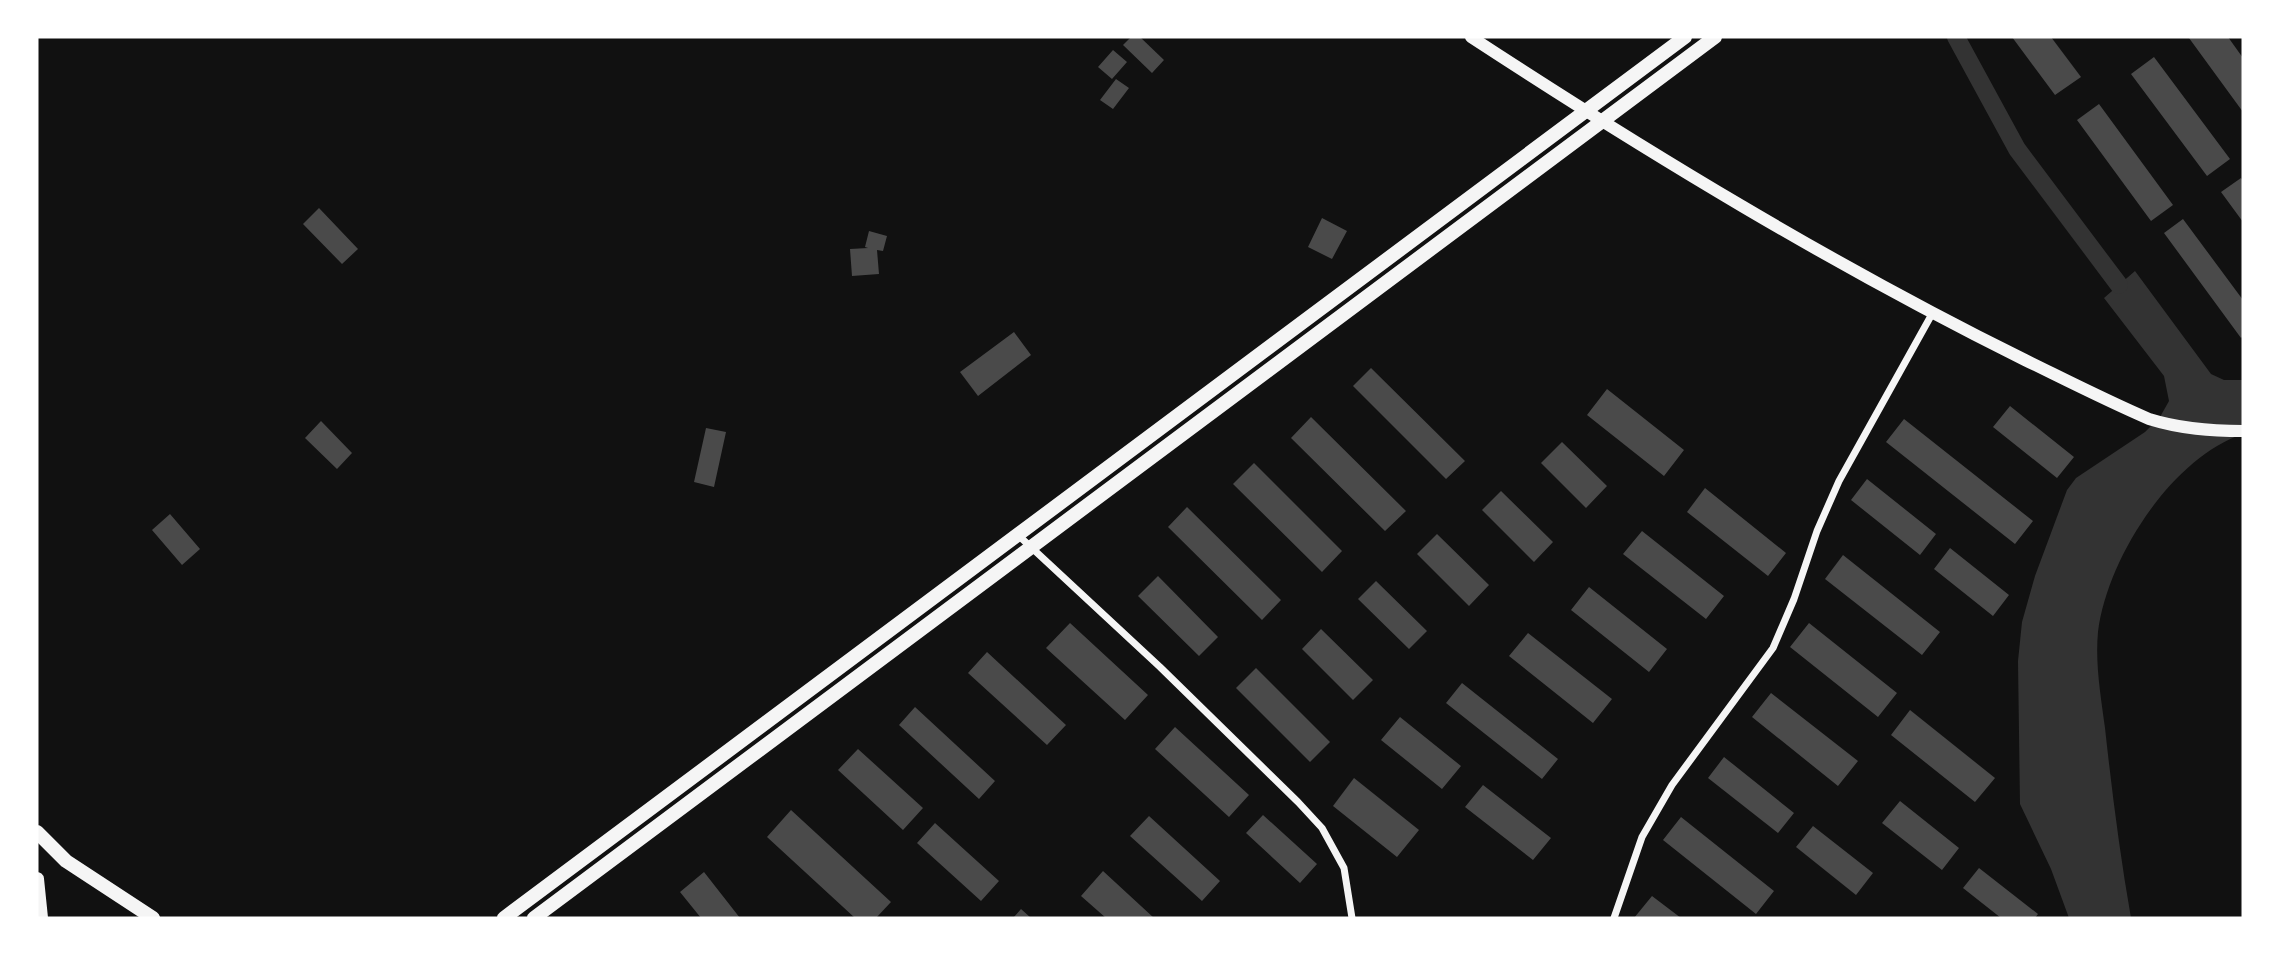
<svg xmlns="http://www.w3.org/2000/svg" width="2280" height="955" font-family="'Golos Text',sans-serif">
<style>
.water{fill:#333}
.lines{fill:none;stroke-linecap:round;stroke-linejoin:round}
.canal{stroke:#333;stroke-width:18}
.building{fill:#4a4a4a}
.minor{stroke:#f5f5f5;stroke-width:7}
.tertiary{stroke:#f5f5f5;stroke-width:12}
.secondary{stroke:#f5f5f5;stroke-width:14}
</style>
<rect width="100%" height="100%" fill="#111"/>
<path class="water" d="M2135 271 2211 374 2224 380H2243V434C2171 458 2107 559 2098 632 2095 664 2101 697 2105 728 2112 792 2120 855 2131 918H2069L2051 869 2020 804 2018 661 2022 622 2035 576 2067 490 2076 478 2145 432 2160 417 2169 401 2164 376 2104 298Z"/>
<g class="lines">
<path class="canal" d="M1956 37 2017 149 2119 285"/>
</g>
<path class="building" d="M1131 37H1140L1164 60 1152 73 1123 45Z
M2012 37H2051L2081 77 2055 95Z
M2192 37H2228L2243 58V112L2189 38Z
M1113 50 1127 62 1112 79 1098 67Z
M2154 57 2230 159 2207 176 2131 74Z
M1116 79 1129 88 1113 109 1100 100Z
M2099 104 2173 205 2151 221 2077 120Z
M2241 178 2243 181V222L2221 192Z
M319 208 358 249 342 264 303 224Z
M1322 218 1347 231 1332 259 1308 247Z
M2183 219 2243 300V336L2241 338 2164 233Z
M869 231 887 236 883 251 877 250 879 274 852 276 850 249 868 248 865 247Z
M1014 332 1031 355 978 396 960 372Z
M1371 368 1465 461 1446 479 1353 386Z
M1607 389 1684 450 1664 476 1587 415Z
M2010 406 2074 457 2057 478 1993 427Z
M1311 417 1406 511 1385 531 1291 438Z
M1904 419 2033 521 2015 544 1886 442Z
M321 421 352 453 337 469 305 438Z
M706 428 726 432 714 487 694 482Z
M1562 442 1607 486 1586 508 1541 463Z
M1254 463 1342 551 1322 572 1233 484Z
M1867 479 1936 534 1920 555 1851 500Z
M1705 488 1786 553 1768 576 1687 512Z
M1501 491 1553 542 1534 562 1482 510Z
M1187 507 1281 600 1262 620 1168 527Z
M170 514 200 549 182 565 152 530Z
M1642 531 1724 596 1706 619 1623 554Z
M1437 534 1489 585 1469 606 1417 554Z
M1950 548 2009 595 1993 616 1934 569Z
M1843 555 1940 632 1922 655 1825 579Z
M1158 576 1218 637 1199 656 1138 596Z
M1376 581 1427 631 1409 649 1358 599Z
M1589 587 1667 649 1649 672 1571 610Z
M1070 623 1148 695 1125 720 1046 648Z
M1809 623 1897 693 1878 717 1790 647Z
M1321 629 1373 680 1353 700 1302 649Z
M1528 633 1612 699 1593 723 1509 656Z
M987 652 1066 725 1047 745 968 673Z
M1256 668 1330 742 1310 762 1236 688Z
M1462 683 1558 759 1542 779 1446 703Z
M1771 693 1858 761 1838 786 1752 717Z
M915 707 995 781 979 799 899 725Z
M1910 710 1995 778 1975 802 1891 735Z
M1400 717 1461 766 1442 789 1381 740Z
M1175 727 1249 795 1229 817 1155 749Z
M858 749 923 808 903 830 838 770Z
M1724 757 1794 813 1778 833 1708 778Z
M1354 778 1419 830 1397 857 1333 806Z
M1483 785 1551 838 1533 860 1465 807Z
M1900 801 1959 848 1942 870 1882 823Z
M791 810 891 902 876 918H855L767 837Z
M1263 815 1317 864 1300 883 1246 833Z
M1149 816 1220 881 1202 901 1130 836Z
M1681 817 1774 891 1756 914 1663 840Z
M935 823 999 881 981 901 917 843Z
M1813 826 1873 873 1856 895 1796 847Z
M1979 868 2038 914 2035 918H2001L1963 888Z
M1103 871 1154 918H1106L1081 896Z
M704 872 740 918H701L680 892Z
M1652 896 1681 918H1634Z
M1021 909 1031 918H1013Z"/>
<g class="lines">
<path class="minor" d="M1018 535 1160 667 1298 802 1322 828 1344 868 1352 918
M1614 918 1642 837 1672 785 1773 648 1794 599 1817 531 1839 481 1932 314"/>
<path class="tertiary" d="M1471 37C1650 154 1833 265 2025 360 2066 380 2107 401 2149 419 2181 429 2211 431 2243 431"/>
<path class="secondary" d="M37 832 66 861 153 918
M37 879 41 918
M504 918 1685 37
M534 918 1715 37"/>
</g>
<rect width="2280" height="955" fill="none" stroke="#ffffff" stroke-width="77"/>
</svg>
